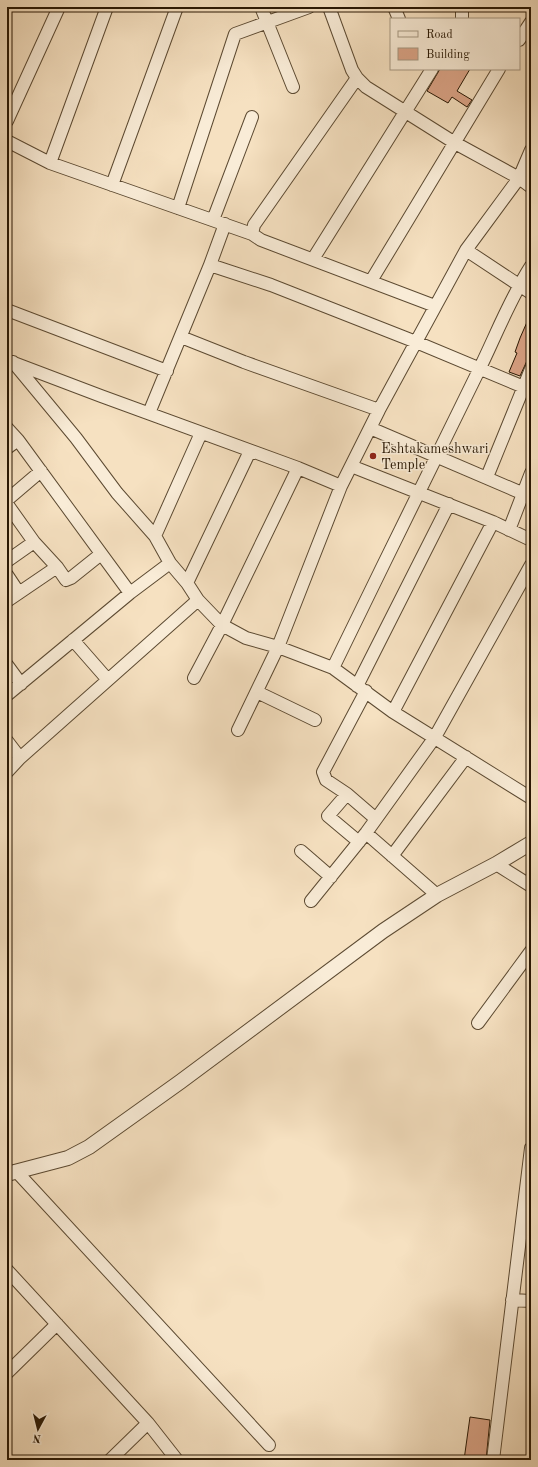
<svg xmlns="http://www.w3.org/2000/svg" width="538" height="1467" font-family="'Old Standard TT',serif">
<style>
.building{fill:#dba487;stroke:#281703}
.lines{fill:none;stroke-linecap:round;stroke-linejoin:round}
.minor-casing{stroke:#5c4a32;stroke-width:14}
.tertiary-casing{stroke:#5c4a32;stroke-width:16}
.minor{stroke:#f9ecd7;stroke-width:12}
.tertiary{stroke:#f9ecd7;stroke-width:14}
.poi-dot{fill:#8f2418;stroke:#f9ecd7;stroke-width:1.5}
.labels{text-anchor:middle;stroke-width:3;stroke-linejoin:round;paint-order:stroke}
.poi-label{font-size:14px;fill:#281703;stroke:#f9ecd7;text-anchor:start}
</style>
<rect width="100%" height="100%" fill="#f6e1c1"/>
<filter id="stains"><feTurbulence type="fractalNoise" baseFrequency=".005" numOctaves="4"/><feColorMatrix values="0 0 0 0 .2 0 0 0 0 .09 0 0 0 0 .02 0 0 0 .5 -.17"/></filter>
<radialGradient id="worn" r=".72"><stop offset=".6" stop-color="#630" stop-opacity="0"/><stop offset="1" stop-color="#630" stop-opacity=".3"/></radialGradient>
<path class="building" d="M440 69H470L457 91 472 100 467 107 452 97 448 103 427 91Z
M531 313V352L520 376 509 372 517 353 515 352 520 338Z
M470 1417 490 1420 486 1460H464Z"/>
<g class="lines">
<defs>
<path id="minor" d="M261 7 293 87
M329 7 352 70 357 78 366 87 455 143 519 178 531 187
M394 7 399 19
M462 19V7
M519 40 531 22
M357 78 254 225 252 234 261 240 435 306
M7 121 59 7
M7 141 50 163 252 234
M50 163 107 7
M112 185 177 7
M178 208 235 34 309 7
M213 220 252 117
M466 250 531 293
M313 259 432 69
M210 265 271 285 416 342 531 390
M371 281 499 69
M7 310 167 371
M181 337 244 362 379 410
M13 362 76 438 117 493 155 536 170 563 187 583 198 600 222 625 246 638 278 647 333 668 393 712 531 798
M14 363 101 396 298 468 341 486
M149 413 210 265 225 224
M7 428 18 440 130 593
M370 428 531 497
M7 448 18 440
M351 466 493 522 531 540
M487 477 531 369
M7 500 41 471
M7 504 34 542 57 567 66 580 71 578 101 554
M509 530 531 473
M155 536 201 433
M7 561 34 542
M7 575 19 593
M187 583 250 451
M7 601 57 567
M73 640 108 680
M7 665 21 684
M333 668C381 570 428 472 477 374 495 338 509 300 531 266
M194 678 222 625 298 468
M357 686 449 504
M366 691 323 772 326 780 347 794 376 819
M257 692 315 720
M7 695 130 593 170 563
M393 712 493 522
M238 730 278 647 341 486 379 410 466 250 519 178 531 150
M7 741 20 758
M7 772 20 758 198 600
M347 794 328 816 359 842
M366 833 437 895
M301 851 331 877
M392 856 466 757
M496 864 531 886
M311 901 366 833 435 737 531 565
M478 1023 531 951
M16 1171 269 1445
M7 1270 148 1423 177 1460
M512 1300 531 1301
M7 1373 57 1324
M110 1460 148 1423
M493 1460 531 1148"/>
<path id="tertiary" d="M7 1174 68 1158 89 1147 180 1082 383 931 437 895 496 864 531 843"/>
</defs>
<use href="#minor" class="minor-casing"/>
<use href="#tertiary" class="tertiary-casing"/>
<use href="#minor" class="minor"/>
<use href="#tertiary" class="tertiary"/>
</g>
<circle class="poi-dot" cx="373" cy="456" r="4"/>
<g class="labels">
<g class="poi-label">
<text x="381" y="453">Eshtakameshwari<tspan x="381" dy="16">Temple</tspan></text>
</g>
</g>
<rect width="538" height="1467" fill="none" stroke="#f6e1c1" stroke-width="24"/>
<rect x="8" y="8" width="522" height="1451" fill="none" stroke="#281703" stroke-width="2"/>
<rect x="12" y="12" width="514" height="1443" fill="none" stroke="#281703"/>
<rect x="390" y="18" width="130" height="52" fill="#f9ecd7" stroke="#a59782"/>
<rect x="398" y="31" width="20" height="6" fill="#f9ecd7" stroke="#a59782"/>
<text x="426" y="38" font-size="12" fill="#281703">Road</text>
<rect x="398" y="48" width="20" height="12" fill="#dba487" stroke="#a59782"/>
<text x="426" y="58" font-size="12" fill="#281703">Building</text>
<g transform="translate(38 1429) rotate(187)" stroke="#f9ecd7" stroke-width="3" paint-order="stroke">
<path d="M0-3L7 15L0 10L-7 15Z" fill="#281703"/>
<text y="-6" font-size="11" font-weight="bold" text-anchor="middle" fill="#281703">N</text>
</g>
<rect width="100%" height="100%" filter="url(#stains)"/>
<rect width="100%" height="100%" fill="url(#worn)"/>
</svg>
